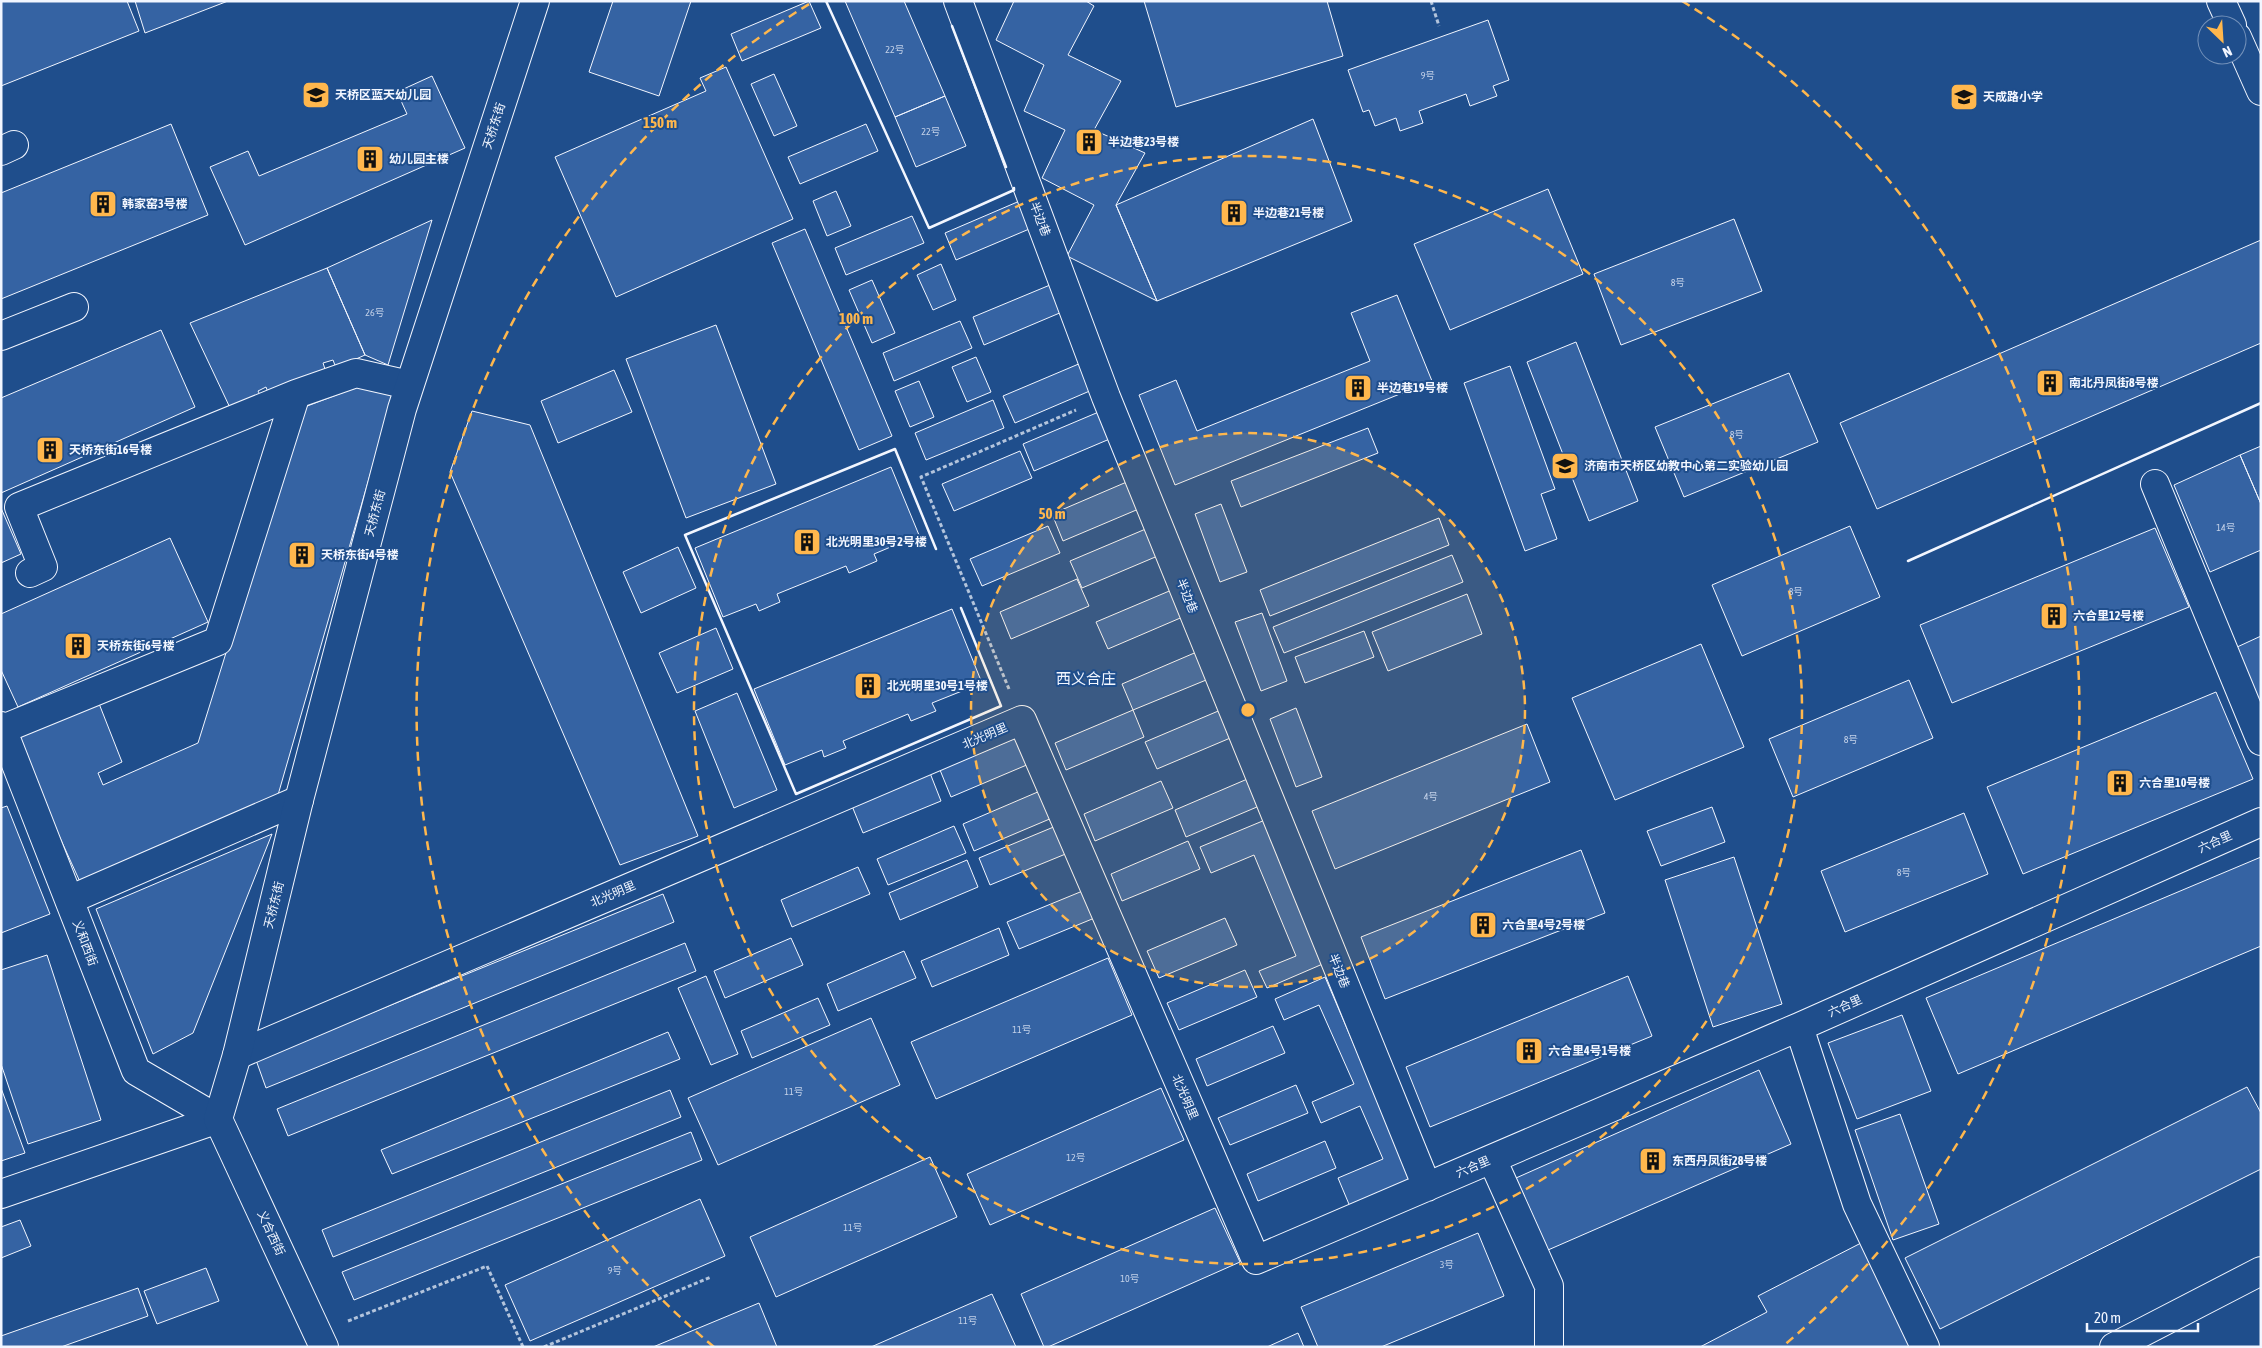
<svg xmlns="http://www.w3.org/2000/svg" width="2262" height="1348" font-family="'Asap Condensed','Noto Sans SC',sans-serif">
<style>
.building{fill:#3563a3;stroke:#f2f6ff}
.lines{fill:none;stroke-linecap:round;stroke-linejoin:round}
.minor-casing{stroke:#f2f6ff;stroke-width:30}
.tertiary-casing{stroke:#f2f6ff;stroke-width:30}
.secondary-casing{stroke:#f2f6ff;stroke-width:30}
.path{stroke:#b3c4dc;stroke-width:3;stroke-dasharray:4 2.5;stroke-linecap:butt}
.minor{stroke:#1f4e8c;stroke-width:28}
.tertiary{stroke:#1f4e8c;stroke-width:28}
.secondary{stroke:#1f4e8c;stroke-width:28}
.wall{stroke:#f2f6ff;stroke-width:2.5}
.ring{fill:none;stroke:#ffb74d;stroke-width:2.5;stroke-dasharray:9 6}
.labels{text-anchor:middle;stroke-width:4;stroke-linejoin:round;paint-order:stroke}
.number-label{font-size:10px;fill:#c3d1e8}
.poi-label{font-size:12px;font-weight:bold;fill:#f2f6ff;stroke:#1f4e8c;text-anchor:start}
.street-label{font-size:12px;fill:#f2f6ff;stroke:#1f4e8c}
.quarter-label{font-size:15px;fill:#f2f6ff;stroke:#1f4e8c}
.centre{fill:#ffb74d;stroke:#1f4e8c;stroke-width:2.5}
.ring-label{font-size:15px;text-anchor:middle;font-weight:bold;fill:#ffb74d;stroke:#1f4e8c;stroke-width:4;stroke-linejoin:round;paint-order:stroke}
</style>
<rect width="100%" height="100%" fill="#1f4e8c"/>
<path class="building" d="M1 1H127L139 31 1 86Z
M135 1H228L145 33Z
M613 1H691L659 96 589 72Z
M809 1 821 28 742 61 731 34Z
M845 1H904L945 96 895 117Z
M1014 1H1086L1094 6 1068 55 1121 81 1094 130 1145 153 1116 205 1157 301 1067 256 1094 205 1042 178 1065 130 1024 111 1044 65 996 40Z
M1144 1H1327L1343 56 1176 107Z
M1488 20 1509 80 1493 86 1497 96 1470 106 1466 94 1419 111 1423 123 1400 131 1396 118 1375 126 1369 110 1363 112 1348 70Z
M726 67 793 219 616 297 555 157 706 91 700 78Z
M774 74 797 126 774 136 751 84Z
M432 76 465 148 245 245 210 167 248 151 259 176 407 114 397 92Z
M945 96 966 146 916 167 895 117Z
M1313 119 1352 221 1157 301 1116 205Z
M171 124 208 215 1 299V193Z
M866 124 878 151 800 184 788 157Z
M1548 189 1583 274 1450 330 1414 244Z
M836 191 851 226 827 236 813 201Z
M1022 200 1034 227 956 260 945 233Z
M912 216 924 243 846 275 835 248Z
M1734 219 1762 291 1621 345 1594 274Z
M432 220 388 365 365 355 327 268Z
M805 229 892 436 859 450 772 243Z
M2261 240V343L1877 509 1840 423Z
M941 264 956 300 933 310 917 275Z
M327 268 365 355 336 368 333 360 323 363 326 372 269 395 266 387 258 391 262 399 232 412 190 323Z
M872 280 895 333 872 343 849 290Z
M1050 285 1062 312 984 345 973 317Z
M1397 295 1432 381 1175 485 1139 395 1176 380 1197 431 1370 361 1351 313Z
M960 321 972 348 894 381 883 353Z
M716 325 776 484 686 518 626 359Z
M161 330 195 407 1 493V398Z
M1576 342 1638 501 1589 521 1527 362Z
M976 357 991 392 967 402 952 367Z
M1081 363 1092 390 1015 423 1003 396Z
M1510 366 1555 489 1541 494 1557 539 1525 551 1464 383Z
M614 370 632 412 558 443 541 401Z
M1789 373 1818 442 1684 497 1655 427Z
M919 381 934 417 910 427 895 391Z
M360 386 393 395 278 795 81 884 15 739 98 701 122 762 98 773 103 785 198 743 302 408Z
M993 400 1004 428 926 460 915 433Z
M472 411 530 425 698 836 620 865 450 472Z
M1101 411 1112 438 1034 471 1023 444Z
M1368 428 1378 453 1241 507 1231 481Z
M2261 446V504L2240 455Z
M1020 451 1032 478 954 511 942 484Z
M2240 455 2261 504V550L2210 572 2174 485Z
M891 467 919 535 874 554 877 561 849 573 846 566 777 594 780 602 759 611 756 604 723 617 695 548Z
M1129 481 1141 508 1063 541 1052 514Z
M1221 504 1247 572 1220 582 1195 514Z
M1 508 21 554 1 563Z
M1439 518 1449 545 1270 616 1260 590Z
M1048 526 1060 553 982 586 970 559Z
M1850 526 1880 597 1742 656 1712 585Z
M1148 528 1160 555 1082 588 1070 561Z
M2155 528 2189 607 1952 703 1920 625Z
M170 538 208 622 18 707 1 670V614Z
M678 547 696 588 641 613 623 572Z
M1452 555 1463 582 1284 653 1273 627Z
M1077 579 1089 606 1011 639 1000 612Z
M1174 589 1185 616 1108 649 1096 622Z
M1467 594 1482 634 1388 671 1372 632Z
M952 609 982 683 932 703 936 711 911 721 908 714 843 741 846 748 824 757 822 750 785 765 754 689Z
M1262 613 1287 681 1261 691 1235 622Z
M716 628 733 669 677 693 659 653Z
M1364 631 1374 657 1305 683 1295 657Z
M2261 636V707L2235 648Z
M1701 644 1744 747 1615 800 1572 698Z
M1199 651 1211 678 1133 710 1122 684Z
M1909 680 1933 738 1793 797 1769 739Z
M2216 692 2253 779 2023 874 1987 787Z
M737 693 777 790 734 808 695 711Z
M1296 708 1322 777 1296 787 1270 719Z
M1223 709 1235 736 1157 769 1145 742Z
M1133 710 1144 737 1066 770 1055 743Z
M1527 724 1550 782 1335 869 1312 811Z
M1018 737 1029 764 951 797 940 770Z
M930 773 941 801 863 833 852 806Z
M1252 777 1264 804 1186 837 1175 810Z
M1161 781 1173 808 1095 841 1084 814Z
M1040 791 1052 818 974 851 963 824Z
M7 806 50 914 1 933V808Z
M1712 807 1725 842 1661 866 1647 831Z
M1964 813 1988 874 1845 932 1821 871Z
M1265 820 1325 963 1267 988 1259 971 1296 956 1254 855 1211 873 1200 847Z
M954 826 966 853 888 885 877 859Z
M1056 826 1068 853 990 885 979 858Z
M272 834 193 1033 153 1054 96 909Z
M1188 841 1200 869 1122 901 1111 874Z
M1581 850 1605 913 1385 999 1361 937Z
M1734 857 1782 1004 1713 1027 1665 880Z
M2261 857V946L1958 1074 1926 998Z
M967 860 978 887 900 920 889 893Z
M858 867 870 894 792 927 781 900Z
M1085 890 1097 917 1019 949 1007 922Z
M663 894 674 922 266 1088 256 1060Z
M1225 918 1237 945 1159 978 1147 951Z
M999 928 1009 955 932 987 921 961Z
M791 938 803 965 725 998 714 971Z
M685 943 696 971 288 1136 277 1109Z
M904 951 916 978 838 1011 827 984Z
M47 955 101 1120 28 1144 1 1064V970Z
M1108 958 1132 1015 936 1099 911 1042Z
M1245 970 1257 997 1179 1030 1167 1003Z
M706 976 738 1054 711 1065 678 988Z
M1628 976 1652 1036 1430 1127 1406 1067Z
M1325 977 1413 1183 1351 1209 1338 1178 1383 1159 1360 1106 1321 1123 1312 1102 1354 1084 1319 1005 1284 1020 1275 999Z
M818 998 830 1025 752 1058 741 1031Z
M1902 1015 1931 1091 1857 1119 1828 1043Z
M871 1018 900 1085 718 1165 688 1098Z
M1273 1026 1285 1053 1207 1086 1196 1059Z
M668 1032 680 1059 392 1174 381 1150Z
M1759 1070 1791 1144 1548 1250 1516 1178Z
M1296 1085 1308 1113 1230 1145 1218 1118Z
M2247 1087 2261 1113V1169L1940 1329 1905 1258Z
M1 1088 25 1153 1 1161Z
M1161 1088 1184 1140 990 1225 967 1174Z
M670 1090 681 1117 333 1257 322 1230Z
M1900 1114 1939 1224 1893 1240 1855 1130Z
M691 1132 702 1160 354 1300 342 1272Z
M1325 1141 1336 1168 1258 1201 1247 1174Z
M930 1157 957 1217 776 1297 750 1237Z
M700 1199 725 1256 530 1341 505 1285Z
M1215 1208 1240 1262 1048 1347H1044L1021 1294Z
M20 1220 31 1246 1 1258V1227Z
M1478 1233 1504 1296 1381 1347H1318L1301 1307Z
M1861 1243 1915 1347H1700L1767 1312 1758 1296Z
M206 1268 219 1301 157 1324 144 1291Z
M138 1288 148 1316 61 1347H1V1336Z
M992 1294 1016 1347H871Z
M759 1303 777 1347H653Z
M1298 1333 1304 1347H1267Z"/>
<g class="lines">
<defs>
<path id="minor" d="M958 1 1106 397 1427 1187
M1 151 14 145
M1 336 74 307
M2155 484 2261 741
M30 573 43 567 19 507 296 394 356 373 409 385
M1 726 136 1071 218 1119
M3 729 218 641 296 394
M69 900 299 800
M1799 1027 1857 1204 1925 1347
M237 1055 1022 720 1256 1260 1799 1027 2261 822
M1492 1159 1549 1286V1347
M1 1194 218 1119"/>
<path id="tertiary" d="M2221 1 2232 25
M2237 37 2261 91
M324 1347 218 1119 237 1055 299 800 402 409 535 1"/>
<path id="secondary" d="M2114 1347 2261 1271"/>
</defs>
<use href="#minor" class="minor-casing"/>
<use href="#tertiary" class="tertiary-casing"/>
<use href="#secondary" class="secondary-casing"/>
<path class="path" d="M1431 1 1439 26
M1009 689 921 477 1076 410
M348 1321 487 1266 523 1347
M544 1347 711 1277"/>
<use href="#minor" class="minor"/>
<use href="#tertiary" class="tertiary"/>
<use href="#secondary" class="secondary"/>
<path class="wall" d="M826 1 929 228 1014 190V188
M952 26 1006 167
M936 549 895 449 685 535 796 794 1001 706 961 608
M1908 561 2261 403"/>
</g>
<circle cx="1248" cy="710" r="277" fill="#ffb74d" fill-opacity=".12"/>
<g class="ring">
<circle cx="1248" cy="710" r="277"/>
<circle cx="1248" cy="710" r="554"/>
<path d="M714 1347A831 831 0 0 1 814 1M1682 1A831 831 0 0 1 1782 1347"/>
</g>
<defs>
<symbol id="school-square" viewBox="-11 -11 22 22"><rect x="-9" y="-9" width="18" height="18" rx="4" fill="#ffb74d" stroke="#1f4e8c"/><path d="M0-5L7-2L0 1L-7-2ZM-4 1L0 2.5L4 1V4Q0 6-4 4Z" fill="#111"/></symbol>
<symbol id="building-square" viewBox="-11 -11 22 22"><rect x="-9" y="-9" width="18" height="18" rx="4" fill="#ffb74d" stroke="#1f4e8c"/><path d="M-4-6H4V6H1V3H-1V6H-4ZM-2.5-4.3h1.7v1.8h-1.7ZM.8-4.3h1.7v1.8H.8ZM-2.5-1h1.7V.8h-1.7ZM.8-1h1.7V.8H.8Z" fill="#111"/></symbol>
</defs>
<g fill-rule="evenodd">
<use href="#school-square" x="300" y="79" width="32" height="32"/>
<use href="#school-square" x="1948" y="81" width="32" height="32"/>
<use href="#building-square" x="1073" y="126" width="32" height="32"/>
<use href="#building-square" x="354" y="143" width="32" height="32"/>
<use href="#building-square" x="87" y="188" width="32" height="32"/>
<use href="#building-square" x="1218" y="197" width="32" height="32"/>
<use href="#building-square" x="2034" y="367" width="32" height="32"/>
<use href="#building-square" x="1342" y="372" width="32" height="32"/>
<use href="#building-square" x="34" y="434" width="32" height="32"/>
<use href="#school-square" x="1549" y="450" width="32" height="32"/>
<use href="#building-square" x="791" y="526" width="32" height="32"/>
<use href="#building-square" x="286" y="539" width="32" height="32"/>
<use href="#building-square" x="2038" y="600" width="32" height="32"/>
<use href="#building-square" x="62" y="630" width="32" height="32"/>
<use href="#building-square" x="852" y="670" width="32" height="32"/>
<use href="#building-square" x="2104" y="767" width="32" height="32"/>
<use href="#building-square" x="1467" y="909" width="32" height="32"/>
<use href="#building-square" x="1513" y="1035" width="32" height="32"/>
<use href="#building-square" x="1637" y="1145" width="32" height="32"/>
</g>
<g class="labels">
<g class="number-label">
<text x="895" y="53">22号</text>
<text x="1428" y="79">9号</text>
<text x="931" y="135">22号</text>
<text x="1678" y="286">8号</text>
<text x="375" y="316">26号</text>
<text x="1737" y="438">8号</text>
<text x="2226" y="531">14号</text>
<text x="1796" y="595">8号</text>
<text x="1851" y="743">8号</text>
<text x="1431" y="800">4号</text>
<text x="1904" y="876">8号</text>
<text x="1022" y="1033">11号</text>
<text x="794" y="1095">11号</text>
<text x="1076" y="1161">12号</text>
<text x="853" y="1231">11号</text>
<text x="1447" y="1268">3号</text>
<text x="615" y="1274">9号</text>
<text x="1130" y="1282">10号</text>
<text x="968" y="1324">11号</text>
</g>
<g class="poi-label">
<text x="335" y="99">天桥区蓝天幼儿园</text>
<text x="1983" y="101">天成路小学</text>
<text x="1108" y="146">半边巷23号楼</text>
<text x="389" y="163">幼儿园主楼</text>
<text x="122" y="208">韩家窑3号楼</text>
<text x="1253" y="217">半边巷21号楼</text>
<text x="2069" y="387">南北丹凤街8号楼</text>
<text x="1377" y="392">半边巷19号楼</text>
<text x="69" y="454">天桥东街16号楼</text>
<text x="1584" y="470">济南市天桥区幼教中心第二实验幼儿园</text>
<text x="826" y="546">北光明里30号2号楼</text>
<text x="321" y="559">天桥东街4号楼</text>
<text x="2073" y="620">六合里12号楼</text>
<text x="97" y="650">天桥东街6号楼</text>
<text x="887" y="690">北光明里30号1号楼</text>
<text x="2139" y="787">六合里10号楼</text>
<text x="1502" y="929">六合里4号2号楼</text>
<text x="1548" y="1055">六合里4号1号楼</text>
<text x="1672" y="1165">东西丹凤街28号楼</text>
</g>
<g class="street-label">
<text transform="translate(494 126) rotate(-72)" y="4">天桥东街</text>
<text transform="translate(1040 219) rotate(69)" y="4">半边巷</text>
<text transform="translate(375 513) rotate(-75)" y="4">天桥东街</text>
<text transform="translate(1187 596) rotate(68)" y="4">半边巷</text>
<text transform="translate(985 736) rotate(-23)" y="4">北光明里</text>
<text transform="translate(2215 842) rotate(-24)" y="4">六合里</text>
<text transform="translate(613 894) rotate(-23)" y="4">北光明里</text>
<text transform="translate(274 905) rotate(-76)" y="4">天桥东街</text>
<text transform="translate(85 943) rotate(69)" y="4">义和西街</text>
<text transform="translate(1339 971) rotate(68)" y="4">半边巷</text>
<text transform="translate(1845 1006) rotate(-24)" y="4">六合里</text>
<text transform="translate(1185 1097) rotate(67)" y="4">北光明里</text>
<text transform="translate(1473 1167) rotate(-23)" y="4">六合里</text>
<text transform="translate(271 1233) rotate(65)" y="4">义合西街</text>
</g>
<g class="quarter-label">
<text x="1086" y="684">西义合庄</text>
</g>
</g>
<circle cx="1248" cy="710" r="8" class="centre"/>
<g class="ring-label">
<text x="660" y="128">150 m</text>
<text x="856" y="324">100 m</text>
<text x="1052" y="519">50 m</text>
</g>
<rect width="2262" height="1348" fill="none" stroke="#f2f6ff" stroke-width="5"/>
<g transform="translate(2222 40) rotate(155)"><circle r="24" fill="#1f4e8c" stroke="#7391ba"/>
<path d="M0-4L9 19L0 12L-9 19Z" fill="#ffb74d"/>
<text y="-8" font-size="14" font-weight="bold" text-anchor="middle" fill="#f2f6ff">N</text>
</g>
<path d="M2087 1323v8h111v-8" fill="none" stroke="#f2f6ff" stroke-width="2.5"/>
<text x="2094" y="1323" font-size="15" fill="#f2f6ff" stroke="#1f4e8c" stroke-width="4" paint-order="stroke">20 m</text>
</svg>
